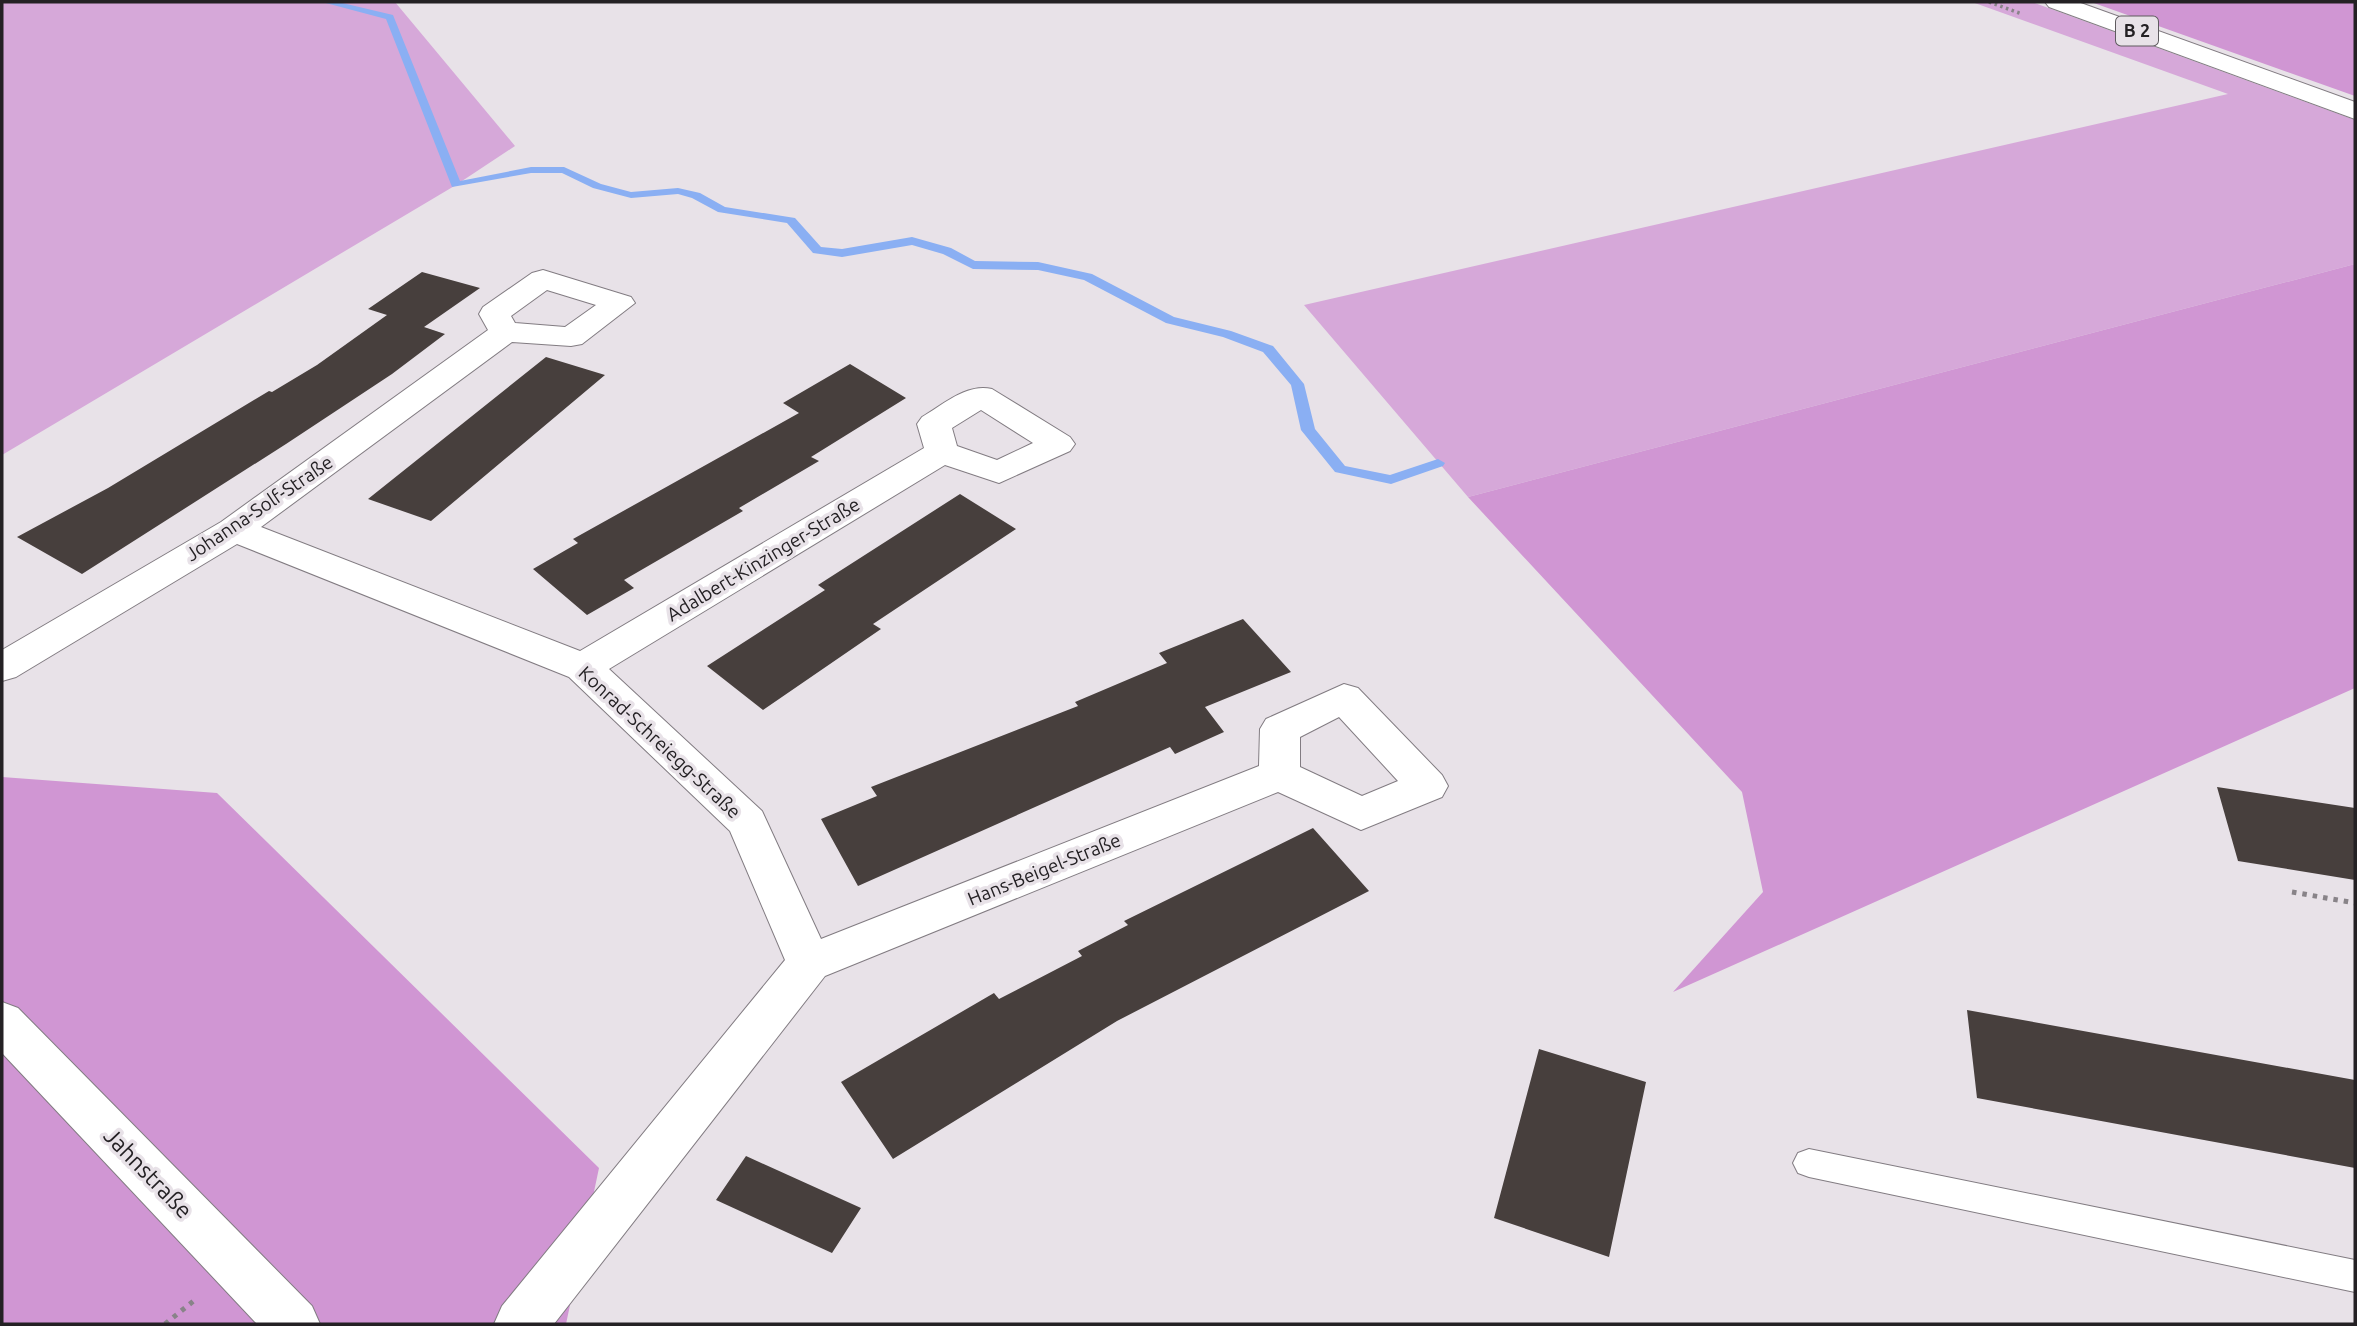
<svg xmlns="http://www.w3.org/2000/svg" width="2357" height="1326" font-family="Ubuntu,sans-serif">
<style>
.green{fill:#d6a8d9}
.forest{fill:#d096d3}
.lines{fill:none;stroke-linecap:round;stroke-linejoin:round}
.stream{fill:#8aaff3;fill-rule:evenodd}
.building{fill:#473f3d}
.service-casing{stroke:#827c82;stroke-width:2}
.minor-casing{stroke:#827c82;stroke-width:2}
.primary-casing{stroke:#827c82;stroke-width:2}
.path-far1{stroke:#888388;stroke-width:3.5;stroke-dasharray:2.5 3.5;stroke-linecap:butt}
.path{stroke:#888388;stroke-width:5;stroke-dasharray:4.5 6;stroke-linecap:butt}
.service{fill:#fff;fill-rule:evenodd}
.minor{fill:#fff;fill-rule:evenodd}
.primary{fill:#fff;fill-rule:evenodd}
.labels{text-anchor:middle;stroke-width:7;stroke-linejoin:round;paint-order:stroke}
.shield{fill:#e8e2e8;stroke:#5f5b5f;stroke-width:2}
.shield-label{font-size:18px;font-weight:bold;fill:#242124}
.street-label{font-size:19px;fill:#242124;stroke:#e8e2e8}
.near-street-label{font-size:23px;fill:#242124;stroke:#e8e2e8}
</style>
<rect width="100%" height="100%" fill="#e8e2e8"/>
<path class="green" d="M2 2H395L515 146 456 185 2 455Z
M1972 2H2032L2355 120V264L1468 497 1304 305 2228 94Z"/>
<path class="forest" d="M2091 2H2355V96Z
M2355 264V688L1673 992 1763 892 1742 792 1468 497Z
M2 777 217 793 599 1168 566 1324H2Z"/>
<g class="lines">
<path class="stream" d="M322 2H338L393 15 460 181 531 167H564L601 184 631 192 678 188 700 193 725 207 795 218 821 247 842 249 912 237 951 248 975 261 1038 262 1092 274 1174 317 1231 331 1273 346 1304 384 1315 429 1345 466 1390 475 1438 459 1445 463 1443 466 1391 484 1335 472 1301 430 1291 385 1263 352 1223 337 1166 323 1084 280 1038 270 973 269 943 254 912 245 842 257 813 253 787 223 718 212 692 198 678 194 631 198 593 188 562 173H531L452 187 386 19Z"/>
</g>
<path class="building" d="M422 272 480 288 424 327 445 334 392 374 286 444 82 574 17 537 108 488 269 391 272 392 317 365 387 315 368 309Z
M546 357 605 375 431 521 368 499Z
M850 364 906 398 811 457 819 461 739 508 743 511 624 580 634 588 587 615 533 569 578 543 573 539 799 413 783 403Z
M960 494 1016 529 873 624 881 629 763 710 707 666 825 590 818 585Z
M1243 619 1291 672 1205 707 1224 732 1175 754 1170 747 858 886 821 819 877 796 871 787 1078 706 1075 702 1167 663 1159 653Z
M2217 787 2355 808V880L2238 861Z
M1313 828 1369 891 1117 1021 893 1159 841 1082 994 993 999 999 1082 956 1078 951 1128 925 1124 921Z
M1967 1010 2355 1080V1168L1977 1098Z
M1539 1049 1646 1082 1609 1257 1494 1218Z
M746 1156 861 1208 832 1253 716 1200Z"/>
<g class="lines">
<defs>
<path id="service" d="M1809 1149 2355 1260V1292L1809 1177 1798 1173 1793 1163 1798 1153Z"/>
<path id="minor" d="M543 270 631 297 635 303 582 344 571 346 512 342 261 527 580 651 924 448 917 424 922 417C944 404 967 383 992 389L1070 437 1075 444 1070 451 999 483 945 465 609 669 762 811 821 939 1259 766 1260 729 1266 719 1344 684 1358 688 1442 775 1448 786 1442 797 1361 830 1278 792 825 976 554 1324H494L502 1306 785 960 730 831 569 677 237 544 16 677 2 681V650L221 522 488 330 479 314 483 307 532 273ZM547 290 596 305 565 327 515 323 511 316ZM981 410 1033 443 997 460 957 446 952 428ZM1339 717 1398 781 1362 796 1300 767V737Z
M2 1002 18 1008 312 1306 320 1324H257L2 1053Z"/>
<path id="primary" d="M2045 2H2078L2355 102V119L2049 7Z"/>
</defs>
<use href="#service" class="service-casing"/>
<use href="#minor" class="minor-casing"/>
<use href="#primary" class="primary-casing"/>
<path class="path-far1" d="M1989 2 2022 14"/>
<path class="path" d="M2292 892 2355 903
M165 1324 196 1299"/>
<use href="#service" class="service"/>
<use href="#minor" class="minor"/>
<use href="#primary" class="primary"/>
</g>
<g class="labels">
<rect class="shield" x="2116" y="16.5" width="42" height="29" rx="5"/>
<g class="shield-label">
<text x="2137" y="37">B 2</text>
</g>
<g class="street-label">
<text transform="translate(259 508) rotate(-34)" y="7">Johanna-Solf-Straße</text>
<text transform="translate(763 559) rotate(-31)" y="7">Adalbert-Kinzinger-Straße</text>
<text transform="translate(660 742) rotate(43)" y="7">Konrad-Schreiegg-Straße</text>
<text transform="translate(1044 869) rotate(-22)" y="7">Hans-Beigel-Straße</text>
</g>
<g class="near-street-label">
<text transform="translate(148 1173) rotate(46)" y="8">Jahnstraße</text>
</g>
</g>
<rect width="2357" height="1326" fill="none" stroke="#242124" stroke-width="7"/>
</svg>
